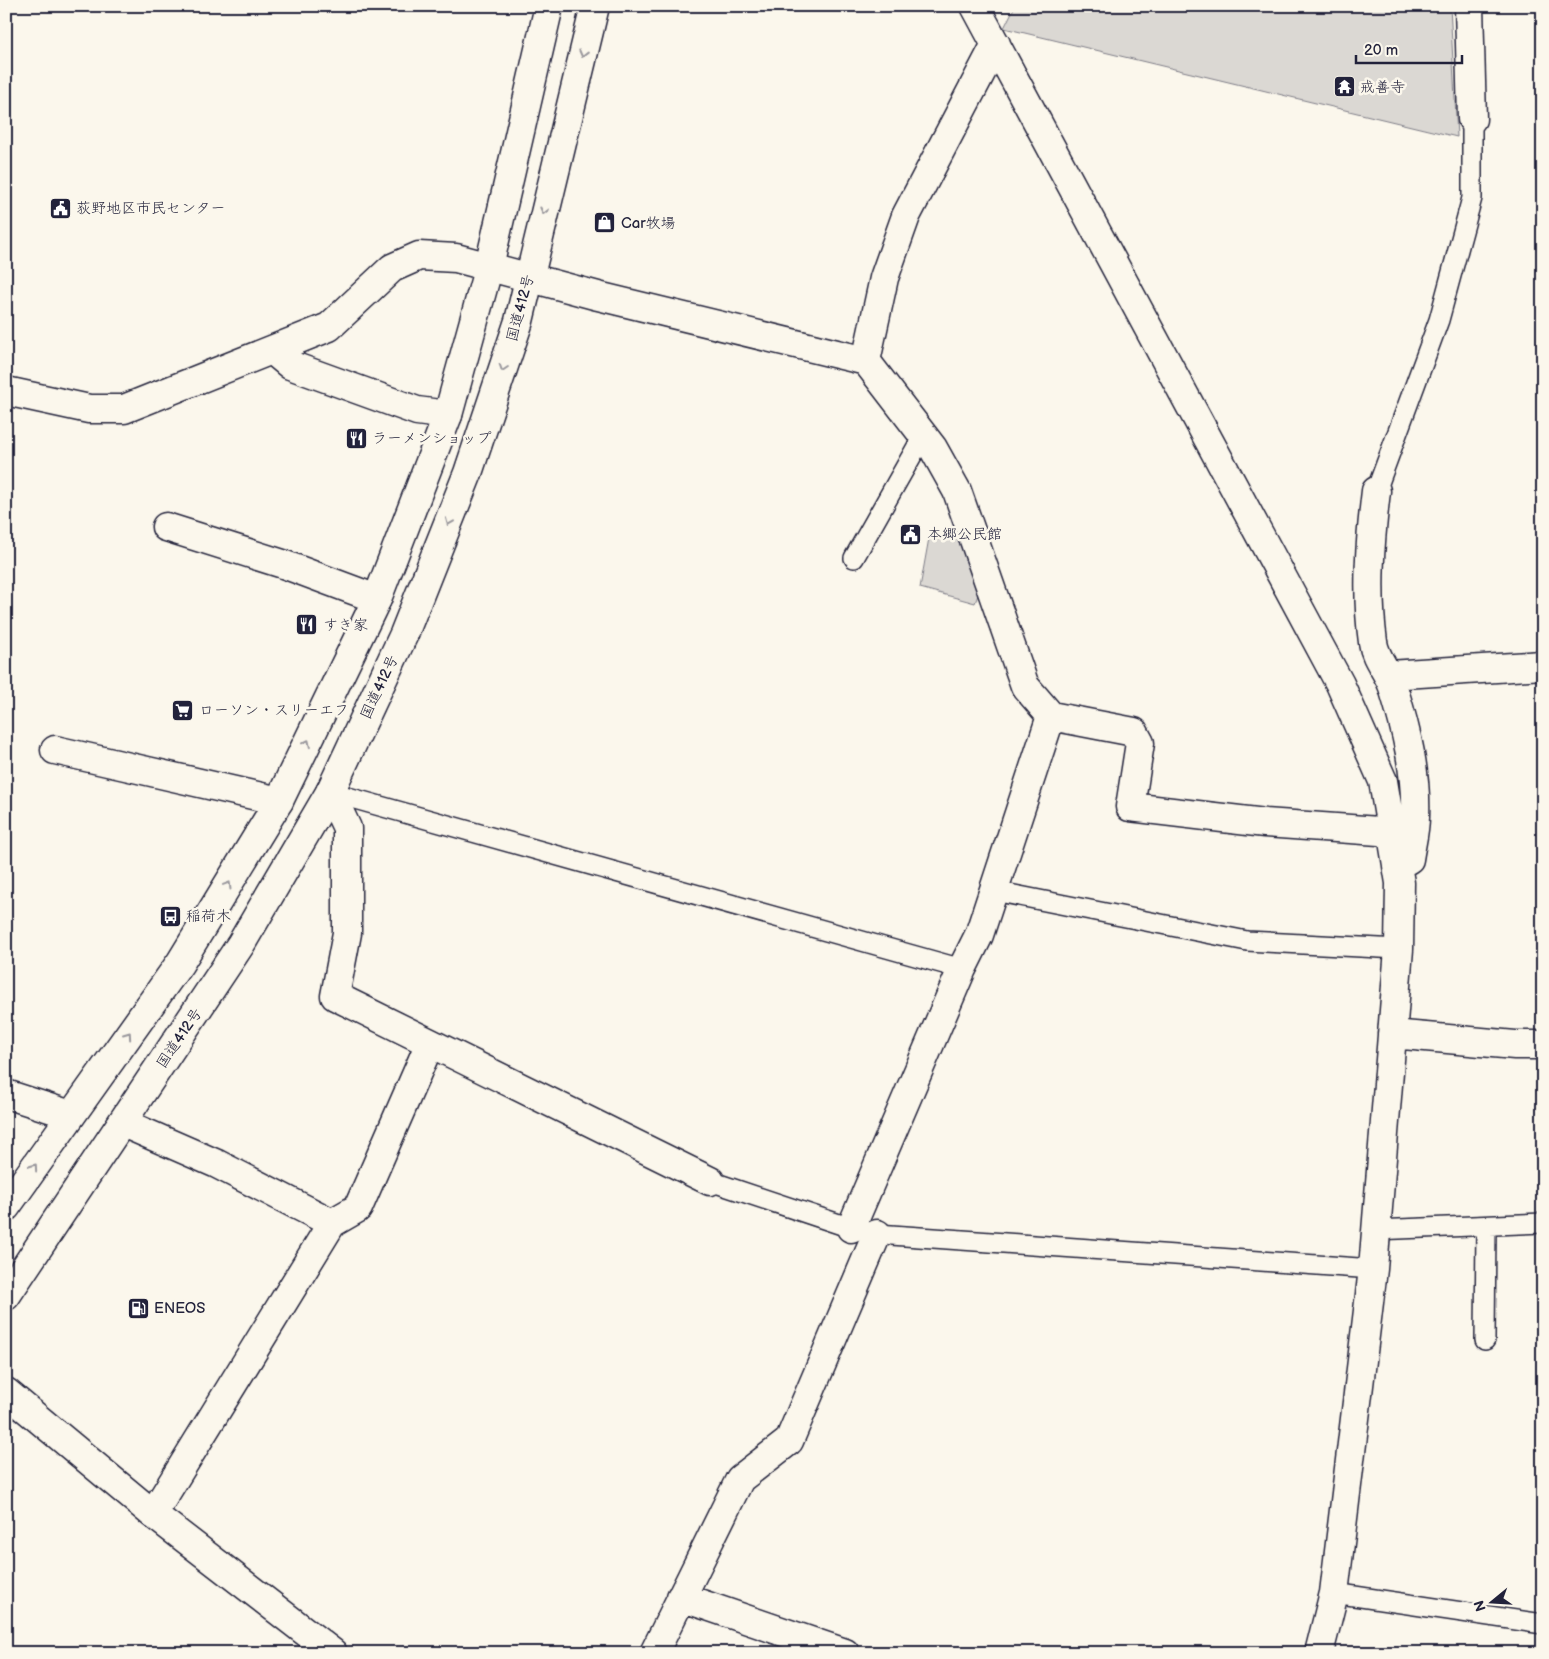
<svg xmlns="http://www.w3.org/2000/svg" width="1549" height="1659" font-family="'Balsamiq Sans','Klee One',sans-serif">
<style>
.green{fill:#dbd8d3;stroke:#7e7d87}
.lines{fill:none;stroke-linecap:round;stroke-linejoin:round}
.lane-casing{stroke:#22223b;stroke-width:22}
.street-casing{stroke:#22223b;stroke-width:31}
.secondary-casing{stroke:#22223b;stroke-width:31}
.highway-casing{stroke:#22223b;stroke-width:31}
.lane{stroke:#fbf7ec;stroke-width:19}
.street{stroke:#fbf7ec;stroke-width:28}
.secondary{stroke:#fbf7ec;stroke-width:28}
.highway{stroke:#fbf7ec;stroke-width:28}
.oneway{stroke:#99979c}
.labels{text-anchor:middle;stroke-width:5;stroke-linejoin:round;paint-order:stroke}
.poi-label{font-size:15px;fill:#22223b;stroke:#fbf7ec;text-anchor:start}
.street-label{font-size:15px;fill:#22223b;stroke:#fbf7ec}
</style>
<rect width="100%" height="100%" fill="#fbf7ec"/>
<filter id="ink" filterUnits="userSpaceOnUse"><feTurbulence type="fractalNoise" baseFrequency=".02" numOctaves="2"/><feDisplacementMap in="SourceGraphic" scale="10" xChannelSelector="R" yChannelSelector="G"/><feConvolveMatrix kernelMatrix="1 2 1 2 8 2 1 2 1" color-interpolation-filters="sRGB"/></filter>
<g filter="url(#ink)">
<path class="green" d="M1015 6H1450L1457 137 1004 28Z
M929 538 965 539 981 587 975 603 920 588Z"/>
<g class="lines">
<defs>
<path id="lane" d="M1376 491 1439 320 1472 198V119
M854 558 923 436
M330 792 962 969
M994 891 1247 941 1399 949
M710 1181 851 1228 877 1234 1373 1269
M1375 1230 1543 1223
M1485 1340 1486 1227
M1334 1593 1543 1624"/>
<path id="street" d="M975 6 1340 684 1383 781 1400 883 1399 949 1373 1269 1334 1593 1319 1653
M1469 6 1472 119
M272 350 290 365 417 411 448 415
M866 361 884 278 906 216 996 44
M6 391 89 409H124L329 327 392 268 419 256 456 258 598 296 866 361 933 448 957 491 1025 686 1051 716 979 935 962 969 851 1228
M1376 491C1370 541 1366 592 1373 642 1375 659 1388 671 1393 687 1406 729 1417 773 1415 817 1415 831 1411 845 1409 859L1397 866
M166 527 283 564 377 599
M1389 675 1543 665
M1051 716 1134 732 1140 743 1130 807 1265 823 1393 832
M55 750 279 801
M330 792 347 828V933L335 996 710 1181
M1392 1034 1515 1045H1543
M6 1094 71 1115
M123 1123 217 1164 332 1223 153 1514
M332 1223 358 1208 430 1043
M681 1597 845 1653
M654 1653 740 1479 789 1441 877 1234"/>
<path id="secondary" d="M6 1392 153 1514 333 1653"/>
<path id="highway" d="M6 1207 180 963 279 801 377 599 448 415 489 266 549 6
M6 1296 241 944 330 792 404 634 468 473 519 321 595 6"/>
</defs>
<use href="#lane" class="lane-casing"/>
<use href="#street" class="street-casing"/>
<use href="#secondary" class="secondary-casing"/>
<use href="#highway" class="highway-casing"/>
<use href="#lane" class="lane"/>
<use href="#street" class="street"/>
<use href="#secondary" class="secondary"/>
<use href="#highway" class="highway"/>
</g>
<defs><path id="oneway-chevron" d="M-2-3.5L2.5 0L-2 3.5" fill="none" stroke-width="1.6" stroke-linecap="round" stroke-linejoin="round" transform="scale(1.25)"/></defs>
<g class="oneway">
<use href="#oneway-chevron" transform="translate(583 54) rotate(104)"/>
<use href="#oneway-chevron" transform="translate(544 211) rotate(104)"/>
<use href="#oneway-chevron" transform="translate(503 368) rotate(108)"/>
<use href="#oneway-chevron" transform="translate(449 522) rotate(112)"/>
<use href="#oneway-chevron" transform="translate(307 743) rotate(-64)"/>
<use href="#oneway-chevron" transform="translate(228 885) rotate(-59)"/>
<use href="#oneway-chevron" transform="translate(128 1035) rotate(-55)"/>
<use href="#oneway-chevron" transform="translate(34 1167) rotate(-55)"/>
</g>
</g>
<defs>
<symbol id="temple-square" viewBox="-11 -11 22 22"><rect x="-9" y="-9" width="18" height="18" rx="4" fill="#22223b" stroke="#fbf7ec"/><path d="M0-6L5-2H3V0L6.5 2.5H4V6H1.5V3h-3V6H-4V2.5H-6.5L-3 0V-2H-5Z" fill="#fff"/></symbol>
<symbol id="civic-square" viewBox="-11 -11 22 22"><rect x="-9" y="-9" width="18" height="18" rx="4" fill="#22223b" stroke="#fbf7ec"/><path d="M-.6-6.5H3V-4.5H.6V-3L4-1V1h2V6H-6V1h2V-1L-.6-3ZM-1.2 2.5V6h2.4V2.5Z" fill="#fff"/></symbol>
<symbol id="shop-square" viewBox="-11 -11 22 22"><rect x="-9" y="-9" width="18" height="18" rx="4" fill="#22223b" stroke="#fbf7ec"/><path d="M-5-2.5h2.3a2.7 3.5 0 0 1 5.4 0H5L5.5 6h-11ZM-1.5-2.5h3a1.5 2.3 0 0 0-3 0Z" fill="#fff"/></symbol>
<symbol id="restaurant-square" viewBox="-11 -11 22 22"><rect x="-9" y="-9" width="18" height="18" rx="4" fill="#22223b" stroke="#fbf7ec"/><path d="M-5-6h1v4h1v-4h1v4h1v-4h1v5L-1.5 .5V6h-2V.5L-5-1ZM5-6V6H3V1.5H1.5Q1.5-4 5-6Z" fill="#fff"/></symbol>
<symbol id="supermarket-square" viewBox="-11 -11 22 22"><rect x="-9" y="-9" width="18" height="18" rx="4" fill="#22223b" stroke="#fbf7ec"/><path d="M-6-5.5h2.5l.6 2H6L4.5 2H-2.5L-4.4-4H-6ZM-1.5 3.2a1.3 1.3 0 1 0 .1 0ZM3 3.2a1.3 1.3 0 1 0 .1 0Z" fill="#fff"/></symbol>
<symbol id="bus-square" viewBox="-11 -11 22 22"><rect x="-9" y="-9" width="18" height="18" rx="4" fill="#22223b" stroke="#fbf7ec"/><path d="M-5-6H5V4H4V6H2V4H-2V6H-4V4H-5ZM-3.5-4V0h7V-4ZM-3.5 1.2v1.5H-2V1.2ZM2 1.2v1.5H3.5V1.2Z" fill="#fff"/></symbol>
<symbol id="fuel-square" viewBox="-11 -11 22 22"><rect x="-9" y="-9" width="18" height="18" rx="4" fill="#22223b" stroke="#fbf7ec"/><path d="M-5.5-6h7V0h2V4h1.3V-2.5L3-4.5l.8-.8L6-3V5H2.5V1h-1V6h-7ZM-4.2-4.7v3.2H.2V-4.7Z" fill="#fff"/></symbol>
</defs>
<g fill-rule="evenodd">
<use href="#temple-square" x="1332" y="74" width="25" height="25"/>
<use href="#civic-square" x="48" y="196" width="25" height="25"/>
<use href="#shop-square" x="592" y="210" width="25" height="25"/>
<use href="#restaurant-square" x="344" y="426" width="25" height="25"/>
<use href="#civic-square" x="898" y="522" width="25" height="25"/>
<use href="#restaurant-square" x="294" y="612" width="25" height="25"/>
<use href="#supermarket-square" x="170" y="698" width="25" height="25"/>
<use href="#bus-square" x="158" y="904" width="25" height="25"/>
<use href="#fuel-square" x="126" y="1296" width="25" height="25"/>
</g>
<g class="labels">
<g class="poi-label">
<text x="1360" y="92">戒善寺</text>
<text x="76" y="213">荻野地区市民センター</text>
<text x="621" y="228">Car牧場</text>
<text x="372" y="443">ラーメンショップ</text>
<text x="927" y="539">本郷公民館</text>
<text x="323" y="630">すき家</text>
<text x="199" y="715">ローソン・スリーエフ</text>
<text x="186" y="921">稲荷木</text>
<text x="154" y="1313">ENEOS</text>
</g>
<g class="street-label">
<text transform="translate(520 308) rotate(-75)" y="5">国道412号</text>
<text transform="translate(379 687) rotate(-65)" y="5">国道412号</text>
<text transform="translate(179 1038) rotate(-56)" y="5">国道412号</text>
</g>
</g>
<rect width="1549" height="1659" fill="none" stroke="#fbf7ec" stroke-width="25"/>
<rect x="12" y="12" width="1524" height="1634" fill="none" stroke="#22223b" stroke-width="2" filter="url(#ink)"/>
<g transform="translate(1492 1602) rotate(252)" stroke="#fbf7ec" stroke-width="4" paint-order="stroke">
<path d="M0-4L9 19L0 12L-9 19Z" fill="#22223b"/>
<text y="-8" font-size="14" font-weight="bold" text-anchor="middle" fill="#22223b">N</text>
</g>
<path d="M1356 55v8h106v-8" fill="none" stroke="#22223b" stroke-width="2.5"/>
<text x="1364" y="55" font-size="15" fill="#22223b" stroke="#fbf7ec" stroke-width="4" paint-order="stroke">20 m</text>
</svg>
